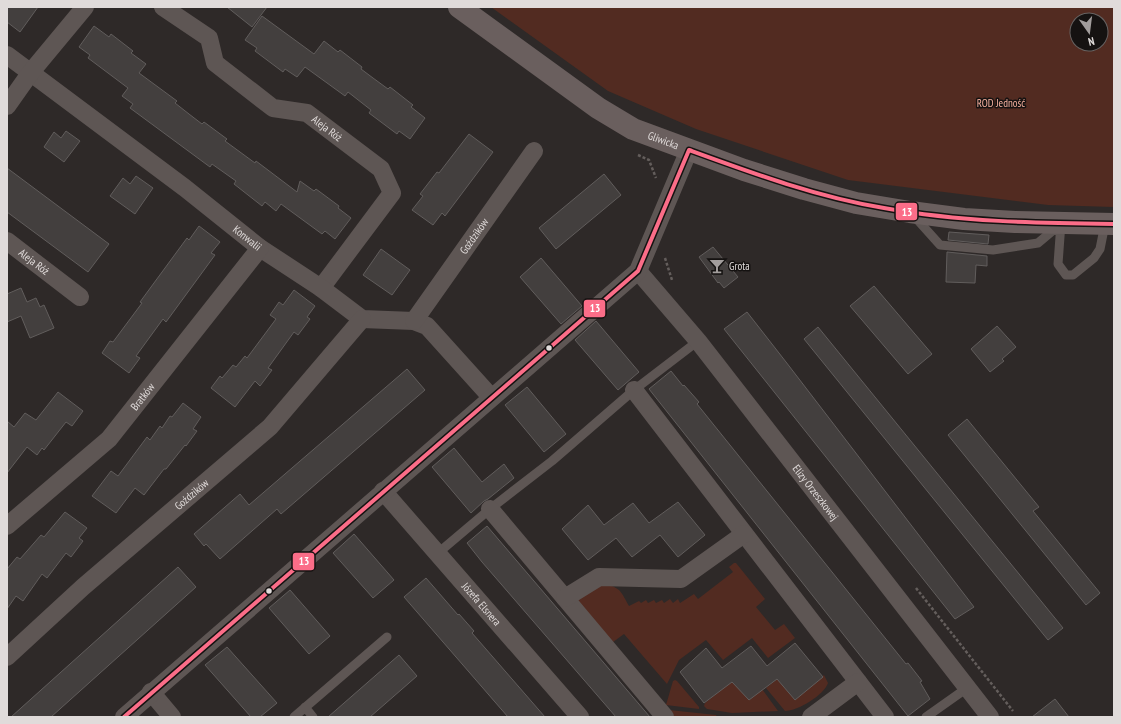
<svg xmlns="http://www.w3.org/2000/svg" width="1121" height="724" font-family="'PT Sans Narrow',sans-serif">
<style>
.green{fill:#522b21;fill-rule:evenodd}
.building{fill:#433f3e;stroke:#615d5c}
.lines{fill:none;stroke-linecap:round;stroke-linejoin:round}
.path{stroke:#645e5c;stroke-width:2.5;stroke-dasharray:3 2;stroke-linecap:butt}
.lane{stroke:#5e5654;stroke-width:9}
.street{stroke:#5e5654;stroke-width:18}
.secondary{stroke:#6a5f5e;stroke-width:22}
.bus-1-casing{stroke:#151211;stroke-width:7}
.bus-1{stroke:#fb6d88;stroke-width:4}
.bus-dot{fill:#e0dbda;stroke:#151211;stroke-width:1.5}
.labels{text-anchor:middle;stroke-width:3;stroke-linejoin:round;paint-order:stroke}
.park-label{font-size:11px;fill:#f7b19f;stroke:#151211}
.street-label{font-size:11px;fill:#e0dbda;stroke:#151211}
.poi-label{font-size:11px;fill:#e0dbda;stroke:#151211;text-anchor:start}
.line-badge{stroke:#151211;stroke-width:1.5}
.badge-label{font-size:11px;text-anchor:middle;font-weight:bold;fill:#fff}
</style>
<rect width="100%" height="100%" fill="#2e2928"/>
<path class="green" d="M491 7H1114V207L1048 205 848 180 696 129 608 91ZM1077 20H1101V44H1077Z
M734 563H736L765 599 756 607 775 630 784 624 795 638 768 658 752 638 723 660 706 640 679 660 667 684 624 634 609 645 580 612 578 599C589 591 605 578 619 590 623 594 626 601 629 606L639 601 641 603 646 600 648 603 654 600 656 603 662 600 664 603 670 599 673 603 678 599 680 603 694 594 698 599 733 572 729 567Z
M824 675 828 683C824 695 798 711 785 711L766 688 777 679 795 700Z
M675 680 677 681 699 707V709L666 705 673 681Z
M732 681 749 700 762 689 778 711 732 713 707 709 704 706 705 703Z
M669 710 716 715 717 717H671Z"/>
<path class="building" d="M7 7H38L20 32 7 22Z
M227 7H267L252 27Z
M262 16 314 54 324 41 338 52 340 50 362 67 361 69 373 78 388 89 390 87 413 105 411 107 425 118 410 139 399 131 397 134 369 113 371 110 348 92 345 96 305 67 297 77 285 69 283 72 255 51 257 48 245 40Z
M94 26 109 37 111 34 133 51 131 53 146 64 139 73 177 101 175 103 189 114 202 124 204 122 227 139 225 141 255 163 256 161 297 192 300 181 314 191 316 189 339 206 338 208 351 218 335 239 325 231 322 234 281 204 276 211 265 202 262 206 234 184 236 181 212 164 210 167 130 108 133 104 122 96 128 88 88 58 90 55 79 47Z
M66 131 80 141 64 162 44 147 54 132 61 138Z
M469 134 493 152 445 216 442 213 433 225 412 210 423 196 420 194 437 172 439 173Z
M7 168 109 244 88 272 7 212Z
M604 174 621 195 556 249 539 228Z
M136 176 153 188 135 214 110 196 123 178 130 184Z
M199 226 220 242 211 253 215 255 166 322 163 319 136 356 140 358 129 373 102 353 110 341 113 342 142 303 140 302 187 238 189 240Z
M949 232 989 235 988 244 948 240Z
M713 247 738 277 724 288 719 282 718 283 699 257Z
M381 249 410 270 392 295 363 275Z
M947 252 987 256V266L976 265 975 283 946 282Z
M541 258 582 306 561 324 520 277Z
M874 286 932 354 908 374 850 306Z
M21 288 27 302 36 298 40 307 44 305 54 328 30 338 21 316 7 322V294Z
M294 290 315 306 307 317 310 319 298 335 294 332 268 368 272 370 260 386 255 381 235 407 211 388 220 376 222 378 233 365 236 367 245 356 247 358 276 319 270 315 279 302 283 305Z
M747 312 786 362 974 607 955 619 724 329Z
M596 321 639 372 618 390 575 340Z
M997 326 1016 347 1002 359 1004 361 990 372 971 349Z
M818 327 1063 628 1048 640 804 339Z
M407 369 425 390 281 514 277 509 220 559 206 544 204 546 194 534 240 494 249 505Z
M671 371 683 386 684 385 699 402 697 404 906 664 908 663 922 681 920 682 930 699 908 716 649 389Z
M527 387 566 434 544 452 505 405Z
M58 392 83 411 72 426 66 422 44 450 42 448 37 455 27 447 7 473V421L14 427 25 413 36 420Z
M183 403 201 417 193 429 197 431 186 446 185 445 166 469H164L144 495 135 488 116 513 92 496 111 471 118 476 147 437 150 440 160 426 162 428 170 416 172 417Z
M967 419 1039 507 1033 511 1100 593 1086 605 948 435Z
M454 448 482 482 504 464 514 478 488 499 484 501 471 513 432 467Z
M678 502 705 535 678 557 660 535 632 557 616 538 588 560 562 529 588 505 604 525 633 503 649 523Z
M65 512 87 528 79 538 83 541 71 557 66 553 47 578 42 574 23 601 16 596 7 609V569L17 557 20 559 41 535 44 537Z
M487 526 650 717H616L482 562 467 543Z
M354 534 394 580 373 598 333 553Z
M178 567 196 587 51 717H11Z
M426 578 458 615 459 614 474 631 472 633 545 717H508L404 597Z
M290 590 330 636 309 654 269 608Z
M795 643 823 677 795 700 777 679 749 700 732 682 704 703 680 672 706 648 722 668 751 646 767 666Z
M227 647 277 703 260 717H251L205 665Z
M399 655 417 676 370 717H328Z
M1055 699 1069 717H1032Z"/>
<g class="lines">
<path class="path" d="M638 155 649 160 656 178
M665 258 672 280
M916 588 1013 711"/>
<path class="lane" d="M914 216 940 245 993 250 1038 243 1057 227
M1061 223 1058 264 1066 275H1073L1094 258 1100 249 1105 224
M438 553 490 509 552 461 634 390 698 341
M305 707 313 717
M294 717 387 637
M926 717 967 688"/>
<g class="street">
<path id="s1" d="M163 7 209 38 215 63 273 108 307 113 381 169 392 193 321 288"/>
<path id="s2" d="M7 55 185 188 260 248 321 288 362 319 414 321 427 326 491 397"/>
<path d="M7 106 31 72 85 7"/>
<path id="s3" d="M7 241 80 297"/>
<path id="s4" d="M638 271 698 341 990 717"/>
<path id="s5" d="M414 321 534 151"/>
<path d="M634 390 885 717"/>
<path id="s6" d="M383 491 580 717"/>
<path d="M490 509 665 717"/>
<path id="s7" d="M7 526 109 439 260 248"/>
<path d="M565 598 599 577 681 579 744 534"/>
<path id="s8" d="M7 657 83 587 270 427 362 319"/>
<path d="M151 692 172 717"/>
<path d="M124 717 638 271 689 150"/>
<path d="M811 717 858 682"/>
</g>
<path class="secondary" id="s9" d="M459 7 598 108 633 129 744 170 804 189 856 203 910 212 964 219 1015 222 1114 224"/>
<defs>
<path id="bus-1" d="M124 717 638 271 689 150C752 173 817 197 884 208 960 222 1037 223 1114 224"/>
</defs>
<use href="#bus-1" class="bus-1-casing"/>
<use href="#bus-1" class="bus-1"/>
</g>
<defs>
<symbol id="bar-bare" viewBox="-9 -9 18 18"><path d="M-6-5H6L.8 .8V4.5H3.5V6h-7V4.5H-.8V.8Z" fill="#a29d9c" stroke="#151211" stroke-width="2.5" paint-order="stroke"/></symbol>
</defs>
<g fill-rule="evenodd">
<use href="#bar-bare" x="706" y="255" width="22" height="22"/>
</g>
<g class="bus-dot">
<circle cx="549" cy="348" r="3.5"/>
<circle cx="269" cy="591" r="3.5"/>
</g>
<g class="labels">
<g class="park-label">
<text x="1001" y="107">ROD Jedność</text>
</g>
<g class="street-label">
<text dy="4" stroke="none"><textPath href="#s1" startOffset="214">Aleja Róż</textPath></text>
<text dy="4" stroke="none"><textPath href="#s9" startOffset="245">Gliwicka</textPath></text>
<text dy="4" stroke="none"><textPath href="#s5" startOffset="104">Goździków</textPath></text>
<text dy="4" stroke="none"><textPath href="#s2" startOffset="302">Konwalii</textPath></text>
<text dy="4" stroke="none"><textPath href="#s3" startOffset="34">Aleja Róż</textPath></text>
<text dy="4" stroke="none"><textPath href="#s7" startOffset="188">Bratków</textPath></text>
<text dy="4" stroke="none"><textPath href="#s4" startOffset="284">Elizy Orzeszkowej</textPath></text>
<text dy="4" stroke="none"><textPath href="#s8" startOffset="246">Goździków</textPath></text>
<text dy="4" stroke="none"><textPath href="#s6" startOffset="150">Józefa Elsnera</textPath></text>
</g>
<g class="poi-label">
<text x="729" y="270">Grota</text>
</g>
</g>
<g class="line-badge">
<rect x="895" y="202" width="23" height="19" rx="4" fill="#fb6d88"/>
<rect x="583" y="299" width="23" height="19" rx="4" fill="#fb6d88"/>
<rect x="292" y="552" width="23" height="19" rx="4" fill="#fb6d88"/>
</g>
<g class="badge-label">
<text x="907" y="216">13</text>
<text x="595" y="312">13</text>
<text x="304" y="565">13</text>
</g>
<rect width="1121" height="724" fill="none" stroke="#e0dbda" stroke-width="16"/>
<g transform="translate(1089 32) rotate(166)"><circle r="19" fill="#151211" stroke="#666261"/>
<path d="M0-3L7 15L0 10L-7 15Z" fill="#a29d9c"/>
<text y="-6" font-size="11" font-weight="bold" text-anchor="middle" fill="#e0dbda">N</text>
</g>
</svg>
